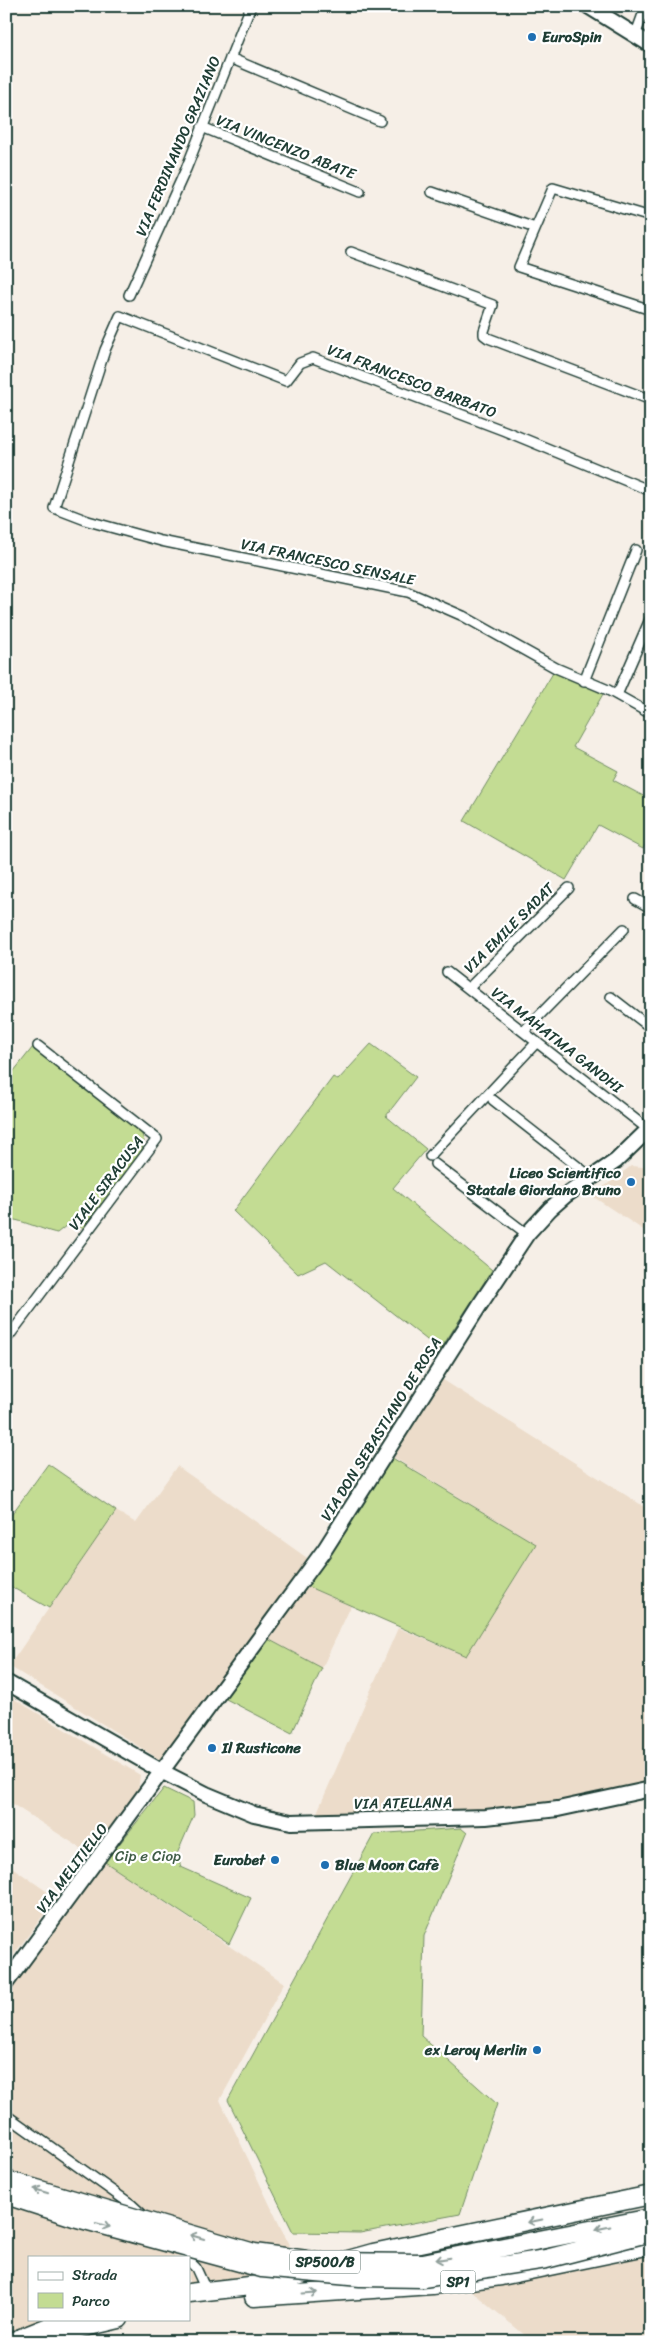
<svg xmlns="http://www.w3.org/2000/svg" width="657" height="2348" font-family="Sriracha,sans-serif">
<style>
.built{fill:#ecdcca}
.green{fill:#c3dc93;stroke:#718c64}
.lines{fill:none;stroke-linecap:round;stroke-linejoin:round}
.street-casing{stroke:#1f3d34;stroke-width:12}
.secondary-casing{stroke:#1f3d34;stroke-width:18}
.highway-casing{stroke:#1f3d34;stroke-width:21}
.street{stroke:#fff;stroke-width:9}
.secondary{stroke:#fff;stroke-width:14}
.highway{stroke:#fff;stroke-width:18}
.highway-bridge-casing{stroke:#1f3d34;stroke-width:21;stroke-linecap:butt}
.highway-bridge{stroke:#fff;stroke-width:18}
.oneway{stroke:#8f9e9a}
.poi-dot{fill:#1f6fb2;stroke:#fff;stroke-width:2}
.labels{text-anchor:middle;stroke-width:4.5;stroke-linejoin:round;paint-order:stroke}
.shield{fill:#fff;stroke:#627771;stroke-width:1}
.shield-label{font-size:14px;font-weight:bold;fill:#1f3d34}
.poi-label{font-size:15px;font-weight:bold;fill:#1f3d34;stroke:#fff;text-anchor:start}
.street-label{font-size:15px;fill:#1f3d34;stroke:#fff}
.park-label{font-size:15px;fill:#405d47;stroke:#fff}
</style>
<rect width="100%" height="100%" fill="#f6efe7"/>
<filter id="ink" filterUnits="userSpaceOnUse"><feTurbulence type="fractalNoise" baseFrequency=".02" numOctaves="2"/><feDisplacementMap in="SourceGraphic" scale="10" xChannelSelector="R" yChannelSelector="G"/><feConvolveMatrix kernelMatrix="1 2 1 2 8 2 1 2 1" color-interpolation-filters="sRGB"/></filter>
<g filter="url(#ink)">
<path class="built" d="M651 1154V1235L592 1196 631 1166 643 1167Z
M440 1378 651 1511V1780L558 1803 489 1812 315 1817 398 1628 466 1656 536 1544 393 1457Z
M177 1466 310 1560 164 1762 9 1666 116 1511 136 1523Z
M304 1585 351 1606 322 1668 266 1638Z
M6 1694 140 1775 138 1792 90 1854 6 1800Z
M105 1862 284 1983 220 2100 289 2245 248 2278 189 2286V2257H29V2319H44L6 2335V1994Z
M6 1863 56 1898 6 1965Z
M651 2253V2342H533L469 2289 505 2285 615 2263Z"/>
<path class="green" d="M556 668 603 694 573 747 618 771 613 780 651 800V834L643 849 598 825 566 880 464 821Z
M371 1044 416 1077 386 1116 426 1149 393 1188 492 1270 440 1350 326 1261 298 1274 233 1211 333 1077 338 1080Z
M33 1047 141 1131 144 1141 141 1153 83 1228 67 1225 57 1233C46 1231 18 1219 13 1220L8 1226H6V1081Z
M389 1456 536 1544 466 1656 304 1585Z
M48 1464 116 1511 49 1608 6 1584V1522Z
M266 1638 322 1668 292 1733 224 1698Z
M164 1788 193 1802 194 1815 177 1854 181 1867 251 1898 229 1944 105 1862Z
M461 1828 467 1833 424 1936 421 2036 497 2104 460 2214 360 2233 293 2232 228 2100 374 1834Z"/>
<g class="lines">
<defs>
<path id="street" d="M635 36 646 6
M230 58 380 121
M202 127 360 192
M432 192 535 228
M651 217 553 188 519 267 651 310
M351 252 493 305 484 331V335L488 338 651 400
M129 295 186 169 251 6
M651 491 505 431 313 358 300 363 286 381 120 316 105 350 54 508 88 521 161 541 408 592 463 616 556 668 608 690 651 714
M584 681 636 550
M617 695 651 617
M635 899 651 908
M447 972 649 1130
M469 988 569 888
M611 997 651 1028
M524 1031 624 929
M493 1100 591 1177
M430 1156 537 1042
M435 1164 527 1234
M6 1340 157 1139 38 1046
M6 2115 132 2205 144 2216
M189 2261 196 2268 207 2292"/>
<path id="secondary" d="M588 6 651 45
M6 1682 163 1772 206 1794 254 1814 291 1822 486 1817 558 1809 651 1789
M6 1983 325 1549 481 1303 527 1234 550 1209 566 1195 616 1161 651 1127"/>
<path id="highway" d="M348 2260 373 2253 651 2195
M189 2293 267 2284 312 2272
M254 2297 432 2285 501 2276 651 2245
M11 2342 68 2319
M46 2342 81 2328 119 2319"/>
</defs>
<use href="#street" class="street-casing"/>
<use href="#secondary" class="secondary-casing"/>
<use href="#highway" class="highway-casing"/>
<use href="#street" class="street"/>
<use href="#secondary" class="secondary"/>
<use href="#highway" class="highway"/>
<defs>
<path id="highway-bridge" d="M6 2180 254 2253 322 2262 423 2263 651 2218
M6 2195 74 2217 262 2268 360 2277 423 2278 546 2259 651 2232"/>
</defs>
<use href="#highway-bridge" class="highway-bridge-casing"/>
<use href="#highway-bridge" class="highway-bridge"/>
</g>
<defs><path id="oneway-shaft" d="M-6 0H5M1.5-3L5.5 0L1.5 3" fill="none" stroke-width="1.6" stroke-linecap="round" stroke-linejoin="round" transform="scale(1.25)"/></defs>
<g class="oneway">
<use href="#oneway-shaft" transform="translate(41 2191) rotate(-163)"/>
<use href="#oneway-shaft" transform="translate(535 2221) rotate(168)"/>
<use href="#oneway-shaft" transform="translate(103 2225) rotate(15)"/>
<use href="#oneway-shaft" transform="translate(603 2228) rotate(168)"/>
<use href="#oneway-shaft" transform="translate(197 2237) rotate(-164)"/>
<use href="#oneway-shaft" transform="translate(443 2259) rotate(170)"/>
<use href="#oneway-shaft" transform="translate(310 2293) rotate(-4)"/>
</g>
</g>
<g class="poi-dot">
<circle cx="532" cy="37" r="5"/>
<circle cx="631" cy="1182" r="5"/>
<circle cx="212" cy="1748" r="5"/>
<circle cx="275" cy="1860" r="5"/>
<circle cx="325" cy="1865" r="5"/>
<circle cx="537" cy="2050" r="5"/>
</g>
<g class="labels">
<g class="shield">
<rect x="290" y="2250.5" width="70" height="23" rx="4"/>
<rect x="440.5" y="2270.5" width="35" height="23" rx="4"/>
</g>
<g class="shield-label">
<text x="325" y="2267">SP500/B</text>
<text x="458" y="2287">SP1</text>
</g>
<g class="poi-label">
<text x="542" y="42">EuroSpin</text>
<text x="621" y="1178" text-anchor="end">Liceo Scientifico<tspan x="621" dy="17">Statale Giordano Bruno</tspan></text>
<text x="222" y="1753">Il Rusticone</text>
<text x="265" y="1865" text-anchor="end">Eurobet</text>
<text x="335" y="1870">Blue Moon Cafè</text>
<text x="527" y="2055" text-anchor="end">ex Leroy Merlin</text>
</g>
<g class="street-label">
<text transform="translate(178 146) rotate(-67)" y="5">VIA FERDINANDO GRAZIANO</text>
<text transform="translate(286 147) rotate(22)" y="5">VIA VINCENZO ABATE</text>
<text transform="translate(412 381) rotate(21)" y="5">VIA FRANCESCO BARBATO</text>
<text transform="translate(328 562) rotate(12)" y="5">VIA FRANCESCO SENSALE</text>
<text transform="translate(509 928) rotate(-45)" y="5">VIA EMILE SADAT</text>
<text transform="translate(557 1040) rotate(38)" y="5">VIA MAHATMA GANDHI</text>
<text transform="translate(106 1183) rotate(-53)" y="5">VIALE SIRACUSA</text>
<text transform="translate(381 1429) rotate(-58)" y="5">VIA DON SEBASTIANO DE ROSA</text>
<text transform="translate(403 1803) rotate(-1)" y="5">VIA ATELLANA</text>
<text transform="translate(72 1868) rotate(-53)" y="5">VIA MELITIELLO</text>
</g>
<g class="park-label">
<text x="148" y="1861">Cip e Ciop</text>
</g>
</g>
<rect width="657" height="2348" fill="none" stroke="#fff" stroke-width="25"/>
<rect x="12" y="12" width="632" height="2323" fill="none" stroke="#1f3d34" stroke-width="2" filter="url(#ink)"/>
<rect x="28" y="2256" width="162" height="65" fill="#ffffff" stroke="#a5b1ae"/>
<rect x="38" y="2272" width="25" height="8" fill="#ffffff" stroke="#a5b1ae"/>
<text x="72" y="2280" font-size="15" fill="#1f3d34">Strada</text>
<rect x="38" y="2293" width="25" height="15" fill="#c3dc93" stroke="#a5b1ae"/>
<text x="72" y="2306" font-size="15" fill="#1f3d34">Parco</text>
</svg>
